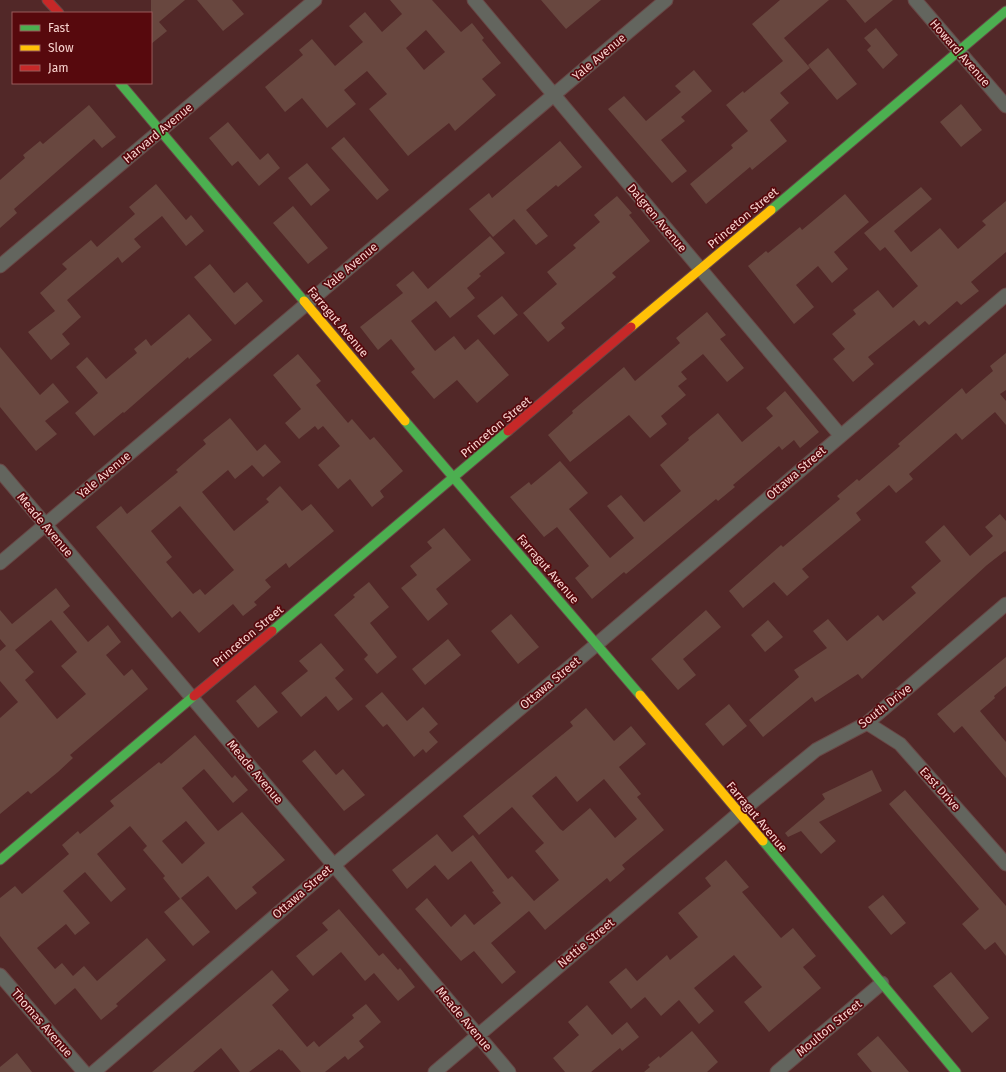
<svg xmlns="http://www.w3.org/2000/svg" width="1006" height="1072" font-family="'Fira Sans',sans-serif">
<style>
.building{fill:#68473f;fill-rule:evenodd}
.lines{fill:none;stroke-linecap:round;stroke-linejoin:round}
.street-casing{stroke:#694746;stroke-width:15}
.fast-casing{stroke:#694746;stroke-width:11}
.slow-casing{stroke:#694746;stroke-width:11}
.jam-casing{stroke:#694746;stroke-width:11}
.street{stroke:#63655e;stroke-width:13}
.fast{stroke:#4caf50;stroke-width:9}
.slow{stroke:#ffc107;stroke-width:9}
.jam{stroke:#c62828;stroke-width:9}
.labels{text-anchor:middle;stroke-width:3.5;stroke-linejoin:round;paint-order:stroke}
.street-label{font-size:12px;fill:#f9d3cf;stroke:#57090d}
</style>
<rect width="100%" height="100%" fill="#522828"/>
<path class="building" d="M151 0H185L159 22 167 31 151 44Z
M197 0H232L244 14 223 31Z
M390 0H432L461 32 472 23 484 38 482 40 501 63 482 79 496 95 455 131 449 123 408 156 369 109 387 94 367 71 344 90 356 104 327 128 302 98 285 112 265 87 303 55 299 50 312 39 335 66 363 42 349 26 365 12 382 32 402 14ZM426 30 445 52 424 70 406 48Z
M541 0H601L566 29Z
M780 0H829L784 38 810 68 780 93 789 103 770 120 787 141 752 170 750 167 706 204 690 184 733 148 731 145 748 131 726 105 743 91 744 93 783 61 752 24Z
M846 0H893L865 23Z
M876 28 898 55 883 69 867 50 871 46 864 38Z
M828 48 857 84 837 100 808 65Z
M694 70 712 91 681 117 685 121 661 140 687 171 672 183 608 109 624 96 646 121 681 92 675 86Z
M961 104 982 130 961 147 940 122Z
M89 105 116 137 102 148 94 139 14 209 17 213 0 228V180L25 158 23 155 40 141 43 144Z
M228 122 260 160 268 153 280 168 259 186 238 161 232 166 209 138Z
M344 137 389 190 377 200 331 148Z
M560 141 582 167 558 187 556 185 526 210 548 236 536 245 514 219 493 237 469 209 489 193 492 198Z
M307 163 330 190 311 206 288 178Z
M156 184 186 220 191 215 204 231 186 246 162 216 134 239 141 247 122 263 118 257 67 300 81 317 62 334 70 344 51 360 28 332 55 311 40 293 67 269 62 264 91 240 97 247 135 214 129 207Z
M921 187 932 199 894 231 911 252 940 228 958 249 986 225 982 221 1006 201V252L971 282 979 291 961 305 957 301 929 325 925 321 919 326 914 320 868 357 874 364 853 382 833 359 845 349 832 334 856 314 853 310 878 290 893 308 918 286 885 247 880 251 864 233Z
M845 194 869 222 834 252 848 269 832 283 818 266 796 285 814 307 794 324 748 266 766 251 768 253 800 227 802 230Z
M617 196 632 213 629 215 650 241 612 273 616 277 561 323 565 328 548 342 523 313 557 284 547 272 576 248 573 245 600 222 594 215Z
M293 206 328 248 308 264 273 223Z
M490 236 505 253 479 274 481 276 467 288 475 298 450 318 436 301 411 321 435 351 454 336 465 350 478 339 509 375 477 403 457 380 434 399 411 372 415 369 391 339 378 350 360 327 403 293 396 285 413 271 428 289Z
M210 264 234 293 247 282 263 301 235 325 194 277Z
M502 296 518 315 494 335 477 316Z
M707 312 726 335 720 339 744 368 727 382 703 354 681 372 687 379 678 386 686 395 661 416 667 424 650 438 629 415 570 462 548 435 573 413 572 411 624 367 635 381 680 343 676 338Z
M189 314 212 340 189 359 188 357 124 413 123 412 94 436 75 413 98 393 76 367 87 357 106 379 137 353 134 349 146 339 151 346Z
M0 347 40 395 53 383 69 402 45 421 57 434 36 451 0 407Z
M1006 353V390L1000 394 1006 401V425L995 412 962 440 956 433 909 474 913 479 896 493 889 485 856 513 861 520 802 569 809 577 787 596 774 582 743 608 729 591 781 545 783 547 840 499 837 496 857 479 859 481 900 446 898 444 962 388 966 394 993 371 990 366Z
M298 354 321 381 316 385 348 423 352 419 370 440 374 437 403 471 380 491 384 497 372 507 350 479 338 489 318 465 340 446 323 426 318 430 315 426 299 439 285 423 301 409 273 375Z
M785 391 819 432 800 448 794 440 782 450 779 446 733 485 735 487 718 501 716 499 626 574 624 572 592 599 575 578 589 566 557 527 544 537 510 497 529 482 531 485 560 461 588 493 569 509 610 558 634 538 607 506 621 495 644 522 681 491 660 465 689 440 688 438 718 413 742 442 773 416 766 408Z
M230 418 257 451 265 444 281 462 263 477 252 465 235 479 228 470 202 492 234 531 269 502 266 499 280 486 302 511 311 504 334 531 289 568 286 563 265 580 271 587 254 602 257 605 243 616 233 604 199 633 180 611 172 618 96 527 121 506 127 514 178 472 176 470 206 444 203 440ZM180 506 234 570 205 595 200 589 193 594 166 562 172 557 151 531Z
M1000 514 1006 521V552L1005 551 987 565 862 679 858 674 815 702 812 697 763 737 749 720 799 677 794 670 827 648 813 631 828 619 847 641 878 615 883 621 916 593 911 587 941 561 925 542 944 525 970 556 993 536 985 527Z
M444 528 471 560 436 589 448 604 428 621 401 588 417 575 410 566 432 548 427 542Z
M369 582 389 607 370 623 397 657 377 674 364 659 368 655 334 615 355 597 353 595Z
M56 588 70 606 63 612 88 642 108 625 121 642 106 655 124 676 132 669 148 689 70 755 73 758 58 772 31 794 28 791 0 814V718L18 702 0 681V651L6 646 0 639V610L12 624ZM51 620 77 652 61 666 86 694 57 719 25 680 34 672 15 650Z
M706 610 721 627 683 659 696 675 678 690 651 659Z
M511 614 539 647 518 664 491 631Z
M768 620 783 637 765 652 751 635Z
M448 639 461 655 425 685 412 669Z
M321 643 344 670 335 678 353 699 338 711 326 696 301 717 281 693 308 671 299 661Z
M1006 657V686L994 696 995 698 980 711 1006 742V778L962 726 954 733 937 714Z
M255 685 278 712 258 728 236 701Z
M382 692 407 721 423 707 438 724 429 732 438 742 426 753 423 749 414 757 387 724 383 727 365 706Z
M729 704 747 726 723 746 705 724Z
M586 708 614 741 631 726 646 744 619 767 641 794 637 797 664 830 622 865 625 869 610 882 607 878 545 930 529 911 491 943 516 972 502 984 474 951 461 961 415 909 427 898 451 927 465 914 474 925 501 903 492 892 494 891 471 861 448 880 435 865 407 889 392 870 437 834 452 852 473 835 508 879 512 876 534 901 559 880 535 851 544 843 512 807 479 835 463 816 573 726 570 722ZM556 776 577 802 604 779 637 819 615 838 590 808 563 831 560 829 532 796Z
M195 735 232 778 235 775 248 790 233 803 204 769 182 788 218 831 242 812 285 860 252 887 257 893 236 910 208 876 181 898 210 932 193 946 164 912 180 899 163 878 165 876 143 850 147 846 130 826 97 854 126 889 111 902 85 872 63 891 90 923 75 935 66 924 37 948 55 969 62 963 73 976 84 966 97 981 147 938 166 960 116 1004 118 1006 101 1020 75 988 55 1005 0 936V898L15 886 22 894 69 854 62 845 78 831 80 834 114 806 110 801 159 762 161 764ZM186 821 205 843 182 864 162 841Z
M315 750 336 775 343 769 365 795 344 811 302 761Z
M872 770 882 791 819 822 836 841 821 854 801 831 788 837 785 833 825 799 822 794Z
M905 790 1006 906V956L995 942 985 950 962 924 979 909 889 804Z
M726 860 749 887 742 892 781 938 793 928 816 956 803 967 821 988 769 1032 744 1002 762 987 734 955 694 988 714 1011 699 1024 679 1000 661 1016 645 997 631 1009 609 982 626 968 637 981 667 955 670 960 698 937 678 913 711 886 705 878Z
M883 895 906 923 891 935 868 907Z
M339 909 379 956 383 953 398 970 400 968 415 987 398 1001 374 973 365 981 341 952 313 976 296 956 328 930 322 923Z
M272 970 289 990 272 1005 307 1047 314 1041 319 1047 354 1018 352 1015 366 1004 381 1022 359 1041 364 1047 348 1060 345 1056 325 1072H301L282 1050 281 1051 279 1049 249 1072H240L221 1048 193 1072H152Z
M951 972 989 1018 972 1033 933 986Z
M587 1005 612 1035 627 1022 639 1037 622 1051 620 1048 591 1072H565L553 1058 579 1035 568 1022Z
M692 1031 718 1062 707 1072H644L650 1067 648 1065 659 1056 660 1058Z
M878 1036 909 1072H872L857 1054Z
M17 1053 32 1072H0V1067Z"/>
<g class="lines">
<defs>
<path id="street" d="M474 0 840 435
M915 0 1006 106
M0 266 315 0
M0 471 509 1072
M0 563 666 0
M867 723 900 744 1006 864
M0 975 84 1072
M94 1072 334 865 597 644 1006 295
M435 1072 738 814 816 750 867 723 1006 604
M777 1072 882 983"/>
<path id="fast" d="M120 83 304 301
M771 210 1006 11
M405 421 640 695
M272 631 508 431
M763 841 956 1072
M0 860 194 696"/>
<path id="slow" d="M304 301 405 421
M631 327 771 210
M640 695 763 841"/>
<path id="jam" d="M47 0 59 13
M508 431 631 327
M194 696 272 631"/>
</defs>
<use href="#street" class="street-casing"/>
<use href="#fast" class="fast-casing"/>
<use href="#slow" class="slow-casing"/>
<use href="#jam" class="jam-casing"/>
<use href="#street" class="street"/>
<use href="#fast" class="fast"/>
<use href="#slow" class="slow"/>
<use href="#jam" class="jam"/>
</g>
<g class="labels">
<g class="street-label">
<text transform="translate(960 53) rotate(49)" y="4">Howard Avenue</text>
<text transform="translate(599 57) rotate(-40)" y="4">Yale Avenue</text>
<text transform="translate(158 133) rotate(-40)" y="4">Harvard Avenue</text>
<text transform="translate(657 218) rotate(50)" y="4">Dalgren Avenue</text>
<text transform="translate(743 218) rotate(-40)" y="4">Princeton Street</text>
<text transform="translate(351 266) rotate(-40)" y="4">Yale Avenue</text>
<text transform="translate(338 322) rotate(50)" y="4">Farragut Avenue</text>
<text transform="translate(496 427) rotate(-40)" y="4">Princeton Street</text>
<text transform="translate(796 473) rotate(-41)" y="4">Ottawa Street</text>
<text transform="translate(104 475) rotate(-40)" y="4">Yale Avenue</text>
<text transform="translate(45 525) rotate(50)" y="4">Meade Avenue</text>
<text transform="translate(548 569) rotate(49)" y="4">Farragut Avenue</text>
<text transform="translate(248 636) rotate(-40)" y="4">Princeton Street</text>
<text transform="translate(550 683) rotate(-40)" y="4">Ottawa Street</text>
<text transform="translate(885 706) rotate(-38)" y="4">South Drive</text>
<text transform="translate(255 772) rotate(50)" y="4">Meade Avenue</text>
<text transform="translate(940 789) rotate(48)" y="4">East Drive</text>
<text transform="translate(757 817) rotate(50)" y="4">Farragut Avenue</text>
<text transform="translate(302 892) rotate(-41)" y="4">Ottawa Street</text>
<text transform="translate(586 943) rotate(-40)" y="4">Nettie Street</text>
<text transform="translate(464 1019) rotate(50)" y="4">Meade Avenue</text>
<text transform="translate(42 1023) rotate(49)" y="4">Thomas Avenue</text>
<text transform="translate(829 1028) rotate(-40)" y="4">Moulton Street</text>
</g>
</g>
<rect x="12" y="12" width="140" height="72" fill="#57090d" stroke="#985a5b"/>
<rect x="20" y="25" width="20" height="6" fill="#4caf50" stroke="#985a5b"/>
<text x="48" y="32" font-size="12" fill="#f9d3cf">Fast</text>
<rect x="20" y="45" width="20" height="6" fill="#ffc107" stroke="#985a5b"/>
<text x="48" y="52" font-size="12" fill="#f9d3cf">Slow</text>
<rect x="20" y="65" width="20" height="6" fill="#c62828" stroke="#985a5b"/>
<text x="48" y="72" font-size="12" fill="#f9d3cf">Jam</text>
</svg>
